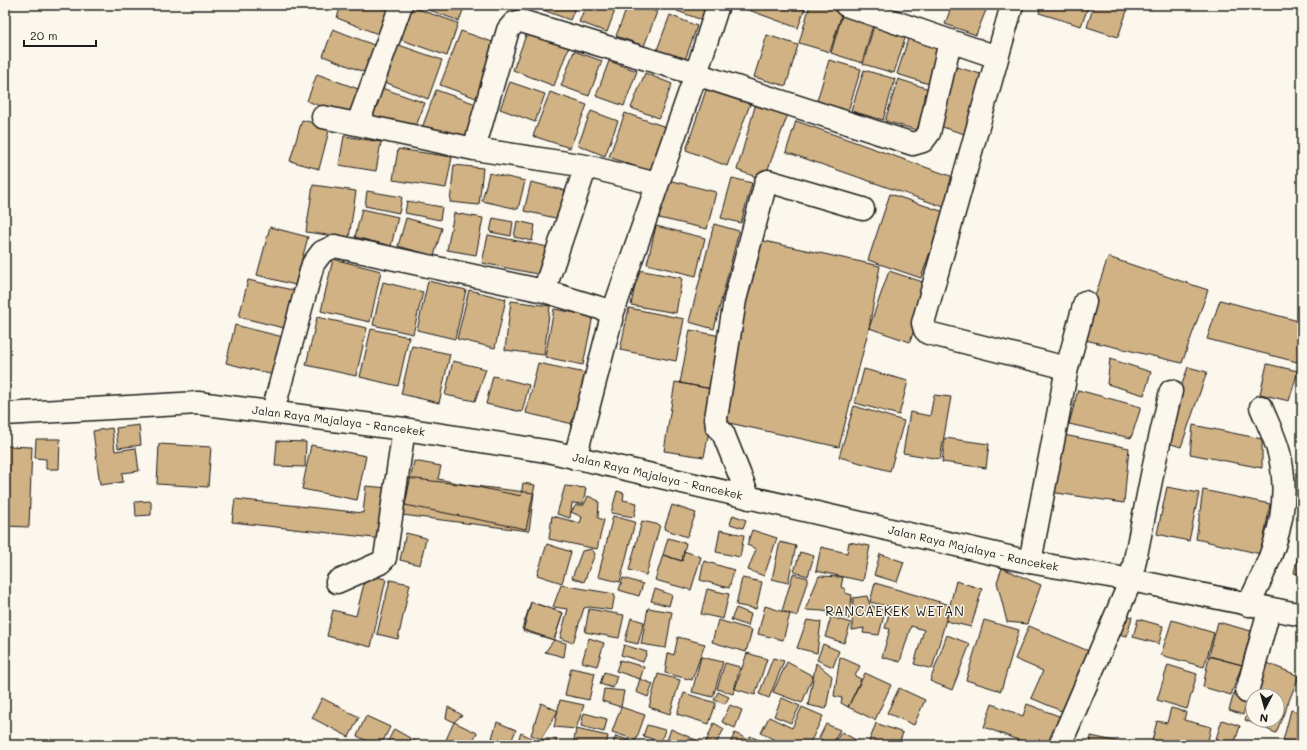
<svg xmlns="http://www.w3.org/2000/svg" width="1307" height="750" font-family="Mali,sans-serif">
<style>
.building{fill:#d1b285;stroke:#1c1c1c}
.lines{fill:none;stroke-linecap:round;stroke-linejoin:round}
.minor-casing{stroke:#1c1c1c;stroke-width:25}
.major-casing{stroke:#1c1c1c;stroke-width:25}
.minor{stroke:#fbf7ec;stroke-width:22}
.major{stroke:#fbf7ec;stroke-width:22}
.labels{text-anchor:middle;stroke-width:3;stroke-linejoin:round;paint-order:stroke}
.street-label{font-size:11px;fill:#1c1c1c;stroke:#fbf7ec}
.quarter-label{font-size:13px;letter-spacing:1px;fill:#1c1c1c;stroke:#fbf7ec}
</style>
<rect width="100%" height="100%" fill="#fbf7ec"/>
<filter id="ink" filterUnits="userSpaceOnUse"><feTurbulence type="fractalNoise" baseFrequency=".025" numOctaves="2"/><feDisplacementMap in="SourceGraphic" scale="8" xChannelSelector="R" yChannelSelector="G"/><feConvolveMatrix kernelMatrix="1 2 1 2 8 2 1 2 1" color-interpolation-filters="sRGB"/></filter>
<g filter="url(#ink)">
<path class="building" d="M341 5H383L393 9 383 36 337 18Z
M416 5H465L459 21Z
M526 5H538L537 9Z
M545 5H576L570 20 543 10Z
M586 5H617L607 32 579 22Z
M628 5H639L657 12 644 46 616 36Z
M679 5H711L705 21 677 11Z
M735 5H806L798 28Z
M810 5H824L843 10 830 52 799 43Z
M878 5H892L891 9Z
M952 5H988L976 35 945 24Z
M1041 5H1089L1081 26 1039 13Z
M1094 5H1129L1118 37 1087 27Z
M412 7 458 23 447 56 399 39Z
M843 12 874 21 862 63 831 53Z
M670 15 697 26 685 60 657 50Z
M875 22 907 32 894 73 863 64Z
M333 29 379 47 369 74 323 56Z
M528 30 570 44 554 86 513 70Z
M461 31 498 44 482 100 440 85Z
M910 33 941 42 929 84 897 74Z
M767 35 798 45 786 86 754 77Z
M396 44 442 60 428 99 382 81Z
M574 51 602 61 589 96 561 86Z
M829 60 861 69 848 111 817 101Z
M609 61 637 71 624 106 596 96Z
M956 67 988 76 971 136 939 126Z
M864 70 895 79 883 120 851 111Z
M645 73 672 84 659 118 631 108Z
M317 74 364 91 353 118 307 101Z
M898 79 929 89 917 130 885 121Z
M510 82 545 94 535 122 500 109Z
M708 84 752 99 727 166 686 150Z
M379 87 425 103 416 126 365 121Z
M436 90 482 106 468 146 422 128Z
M550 92 587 105 570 148 533 136Z
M756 103 788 114 764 180 737 170Z
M591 111 618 121 605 156 578 145Z
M625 113 669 128 654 173 609 157Z
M302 120 330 127 319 169 290 161Z
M796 121 956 178 944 207 786 152Z
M344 136 381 142 376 171 339 165Z
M398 149 452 157 446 188 393 180Z
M454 165 483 168 479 205 450 202Z
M489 173 525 181 518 209 482 201Z
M732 178 752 183 741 223 721 218Z
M668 180 716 192 707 229 659 218Z
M531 182 567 191 560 219 524 211Z
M313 185 356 191 349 238 306 232Z
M367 191 402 197 399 213 365 206Z
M890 194 944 212 921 278 868 260Z
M407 201 442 207 440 220 405 213Z
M362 209 398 217 391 246 355 237Z
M454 213 483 218 476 255 447 250Z
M406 218 442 228 434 256 398 246Z
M493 218 513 222 511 236 490 232Z
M517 221 535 225 532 241 514 237Z
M714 224 739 231 714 329 689 322Z
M656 226 705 238 696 276 647 264Z
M270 227 308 237 295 285 257 275Z
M488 235 548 247 542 275 482 263Z
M759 240 880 266 869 328 839 447 720 421Z
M1108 257 1208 290 1182 363 1081 339Z
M333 259 381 271 370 322 321 311Z
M638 270 682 278 676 313 631 305Z
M889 271 929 284 910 342 869 328Z
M248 280 297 291 288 329 239 317Z
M428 281 466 290 455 339 417 330Z
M383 282 423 292 413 334 373 325Z
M469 290 506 299 495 348 457 339Z
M1220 300 1302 322 1301 363 1207 339Z
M511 301 550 306 544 355 505 350Z
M629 308 684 319 676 361 620 350Z
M554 309 593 316 583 365 545 357Z
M317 317 367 328 356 376 306 365Z
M235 325 283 337 274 375 226 363Z
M371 329 409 337 398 386 360 377Z
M690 330 726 337 717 390 680 383Z
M412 346 450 354 439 403 401 394Z
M1110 359 1151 372 1144 395 1107 384Z
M453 361 486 369 475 401 445 395Z
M538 363 585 373 573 424 526 413Z
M1267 364 1298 371 1289 401 1260 394Z
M1188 367 1207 372 1181 447 1162 441Z
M864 369 908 381 899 415 855 403Z
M493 376 529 385 522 412 486 404Z
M675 382 717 390 704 457 664 451Z
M1078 390 1141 407 1131 438 1069 424Z
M934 395 951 397 940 459 903 453 910 412 930 416Z
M854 406 904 421 890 471 839 457Z
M139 425 141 445 118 448 116 428Z
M1193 425 1262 439V468L1190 454Z
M112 428 115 451 136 448 139 471 122 473 123 482 100 485 93 431Z
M1064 435 1129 448 1124 503 1050 492Z
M945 438 989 444 986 468 942 462Z
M36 439H60L59 469H46V459L35 458Z
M277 441 306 442 305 467 275 466Z
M159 444 211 447 208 487 157 484Z
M311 445 366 456 357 500 302 489Z
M5 446 32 447 29 527 5 526Z
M414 461 441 466 438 479 521 496 523 483 535 485 526 529 405 505Z
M407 478 534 493 529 531 402 515Z
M366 486 389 488 383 539 232 522 235 499 363 513Z
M565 486 586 488 583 504 572 503 570 518 557 514Z
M1167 487 1199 493 1189 541 1157 534Z
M1203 490 1270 504 1261 554 1196 539Z
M617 491 624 493 623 500 637 503 634 517 611 513Z
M588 496 599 501 598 518 604 520 597 549 549 539 552 516 580 523 582 517 571 512 576 505H584Z
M151 501V515L136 516 135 502Z
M672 505 696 513 687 537 664 529Z
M733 515 746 520 743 528 730 524Z
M613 516 635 522 620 582 598 577Z
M642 521 660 525 646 575 629 570Z
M720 530 744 535 740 557 716 552Z
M752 530 777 538 764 576 748 570 756 549 747 545Z
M406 533 426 538 420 565 400 560Z
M1302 537V575L1294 573Z
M668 538 686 543 682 561 663 555Z
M780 542 796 546 788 583 772 579Z
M849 542 870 546 863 581 816 571 821 547 847 553Z
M547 544 571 552 562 583 537 575Z
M592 549 595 554 584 582 572 578 582 551Z
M684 551 701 557 691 590 655 580 663 555 682 561Z
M800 552 814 556 808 576 794 572Z
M880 554 904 562 897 582 874 575Z
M704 561 734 570 729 588 700 580Z
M1002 568 1041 585 1027 624 1007 622 997 582Z
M793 574 808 578 797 616 782 611Z
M366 575 386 579 371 647 327 636 333 610 356 616Z
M819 576 843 577 841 587 845 589V593L852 595 849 619 823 611 805 610Z
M623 578 643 584 639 596 619 590Z
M742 578 762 582 756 609 736 605Z
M390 580 410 584 398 639 377 634Z
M956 581 982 589 971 627 946 621Z
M875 583 950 605 932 669 914 664 924 630 911 626 900 662 882 657 890 629 885 628 891 607 870 602Z
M561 585 615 594 612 610 589 607 584 608 573 643 560 638 568 609 553 607Z
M655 589 672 595 669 606 651 601Z
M707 589 729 594 723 619 701 614Z
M867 596 870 605 885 611 879 635 863 633 864 628 852 630 853 598Z
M531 602 563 613 554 640 523 631Z
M531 602 563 613 554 640 522 629Z
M765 606 790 614 783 640 758 634Z
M648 608 672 612 666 648 641 644Z
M736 608 751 614 748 626 731 620Z
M589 609 624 615 619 638 585 632Z
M1123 614 1132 617 1127 636 1117 634Z
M831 617 851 623 844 643 825 637Z
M631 618 644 622 638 644 625 641Z
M1138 619 1163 626 1159 644 1133 637Z
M718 620 752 630 746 652 712 642Z
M807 620 821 622 817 653 797 648Z
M984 620 1019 630 1001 691 966 680Z
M1172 620 1214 633 1204 667 1161 655Z
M1218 622 1251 631 1242 665 1209 656Z
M1029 626 1091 652 1064 712 1031 698 1043 671 1015 659Z
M947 635 970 644 952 690 930 681Z
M678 637 705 644 692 680 665 673 668 653 674 655Z
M589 638 604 643 597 666 582 662Z
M554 640 566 643 564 657 545 652Z
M823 644 839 651 833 667 817 660Z
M624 645 647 652 643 662 621 655Z
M747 653 767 659 755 695 735 689Z
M1209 656 1242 665 1231 695 1203 687Z
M701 657 723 662 713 697 692 692Z
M840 657 860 666 855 676 861 679 848 707 841 703 842 698 834 696Z
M773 658 784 661 769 698 759 694Z
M620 660 644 667 640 679 616 671Z
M787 662 813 676 802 703 773 692Z
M725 663 740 667 733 694 717 689Z
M816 663 832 676 826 709 808 705Z
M1267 663 1299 676 1276 733 1245 720 1253 699V720H1277V696H1254Z
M1168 665 1197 674 1187 709 1157 700Z
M571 668 595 673 589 700 565 695Z
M604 672 617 676 613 688 600 684Z
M865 673 891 685 875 720 848 707Z
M658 674 680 680 670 714 649 707Z
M640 679 653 684 648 697 636 692Z
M899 688 925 700 914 725 887 713Z
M604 689 624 691 621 707 602 701Z
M718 692 729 697 725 704 714 700Z
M684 693 716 703 709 724 677 714Z
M1234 693 1248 698 1243 715 1229 710Z
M322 698 359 717 349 737 312 718Z
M782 698 800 706 791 723 774 716Z
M560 700 584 705 576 729 554 727Z
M541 703 558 711 541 739 531 735Z
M992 704 1023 716 1027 704 1064 718 1054 745H1031L984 727Z
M730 705 742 710 735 728 722 722Z
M448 707 462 715 454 722 446 718Z
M621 707 645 715 636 740 612 732Z
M802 707 823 716 809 745H785L761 733 769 717 792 728Z
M1171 708 1186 712 1184 720 1211 727 1207 745H1151L1157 721 1167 723Z
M1291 710 1302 713 1301 745 1283 741Z
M584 713 607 719 604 732 581 726Z
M366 716 390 727 381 745H376L357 736Z
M1222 720 1240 726 1234 745H1214Z
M454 722 477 733 471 745H452L445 742Z
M497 722 516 730 510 744 492 738Z
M714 723 724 729 716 744 718 745H672L666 743 671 729 705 744Z
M876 723 903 733 898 745H868Z
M826 724 840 730 832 745 819 738Z
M647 725 665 730 661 742 643 736Z
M394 729 422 745H386Z
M576 729 608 736 606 745H573Z
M842 732 861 743 859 745H832Z
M521 733 534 739 531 745H516Z
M735 733 749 740 750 736 761 741 759 745H729Z
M616 736 631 741 630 745H612Z
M1091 736 1119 742 1118 745H1090Z
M541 739H557L556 745H539Z
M348 740 357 745H345Z"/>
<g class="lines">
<defs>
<path id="minor" d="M846 5 950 41
M1012 5 923 323 925 330 928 333 1067 368
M323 117 474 149 586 166 657 184
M358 123 401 5
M474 149 508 30 514 23 521 21 696 74 913 144 923 141 929 133 950 41 997 57
M544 291 586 166
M273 411 313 264 322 252 335 246 544 291 613 312
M575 458 613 312 696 74 718 5
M749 498 723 433 717 427 716 418 735 300 766 182 768 181 863 209
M1030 562 1067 368 1085 302
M337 582 380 563 385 558 404 429
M1248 605C1273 557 1293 508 1279 453 1275 437 1267 422 1261 407
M1247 692 1269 610
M1060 745 1131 580 1155 460 1171 391"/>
<g id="major">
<path id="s1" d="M5 414 198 403 404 429 552 452 1030 562 1131 580 1302 615"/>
</g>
</defs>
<use href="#minor" class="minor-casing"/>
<use href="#major" class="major-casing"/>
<use href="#minor" class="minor"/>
<use href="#major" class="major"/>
</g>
</g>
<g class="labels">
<g class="street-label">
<text dy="4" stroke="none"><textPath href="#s1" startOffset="335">Jalan Raya Majalaya - Rancekek</textPath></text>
<text dy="4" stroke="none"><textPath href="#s1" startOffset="659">Jalan Raya Majalaya - Rancekek</textPath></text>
<text dy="4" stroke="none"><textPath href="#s1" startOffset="983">Jalan Raya Majalaya - Rancekek</textPath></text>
</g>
<g class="quarter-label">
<text x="895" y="616">RANCAEKEK WETAN</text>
</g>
</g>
<rect width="1307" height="750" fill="none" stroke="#fbf7ec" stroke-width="20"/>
<rect x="10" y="10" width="1287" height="730" fill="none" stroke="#1c1c1c" stroke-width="1.5" filter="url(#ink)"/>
<g transform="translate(1265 708) rotate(186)"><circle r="19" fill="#fbf7ec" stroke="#a29f99"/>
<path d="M0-3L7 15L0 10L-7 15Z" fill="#1c1c1c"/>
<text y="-6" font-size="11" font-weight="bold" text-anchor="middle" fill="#1c1c1c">N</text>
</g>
<path d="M24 40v6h72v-6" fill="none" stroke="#1c1c1c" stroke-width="2"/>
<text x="30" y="40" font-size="12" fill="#1c1c1c" stroke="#fbf7ec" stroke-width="3" paint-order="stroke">20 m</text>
</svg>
